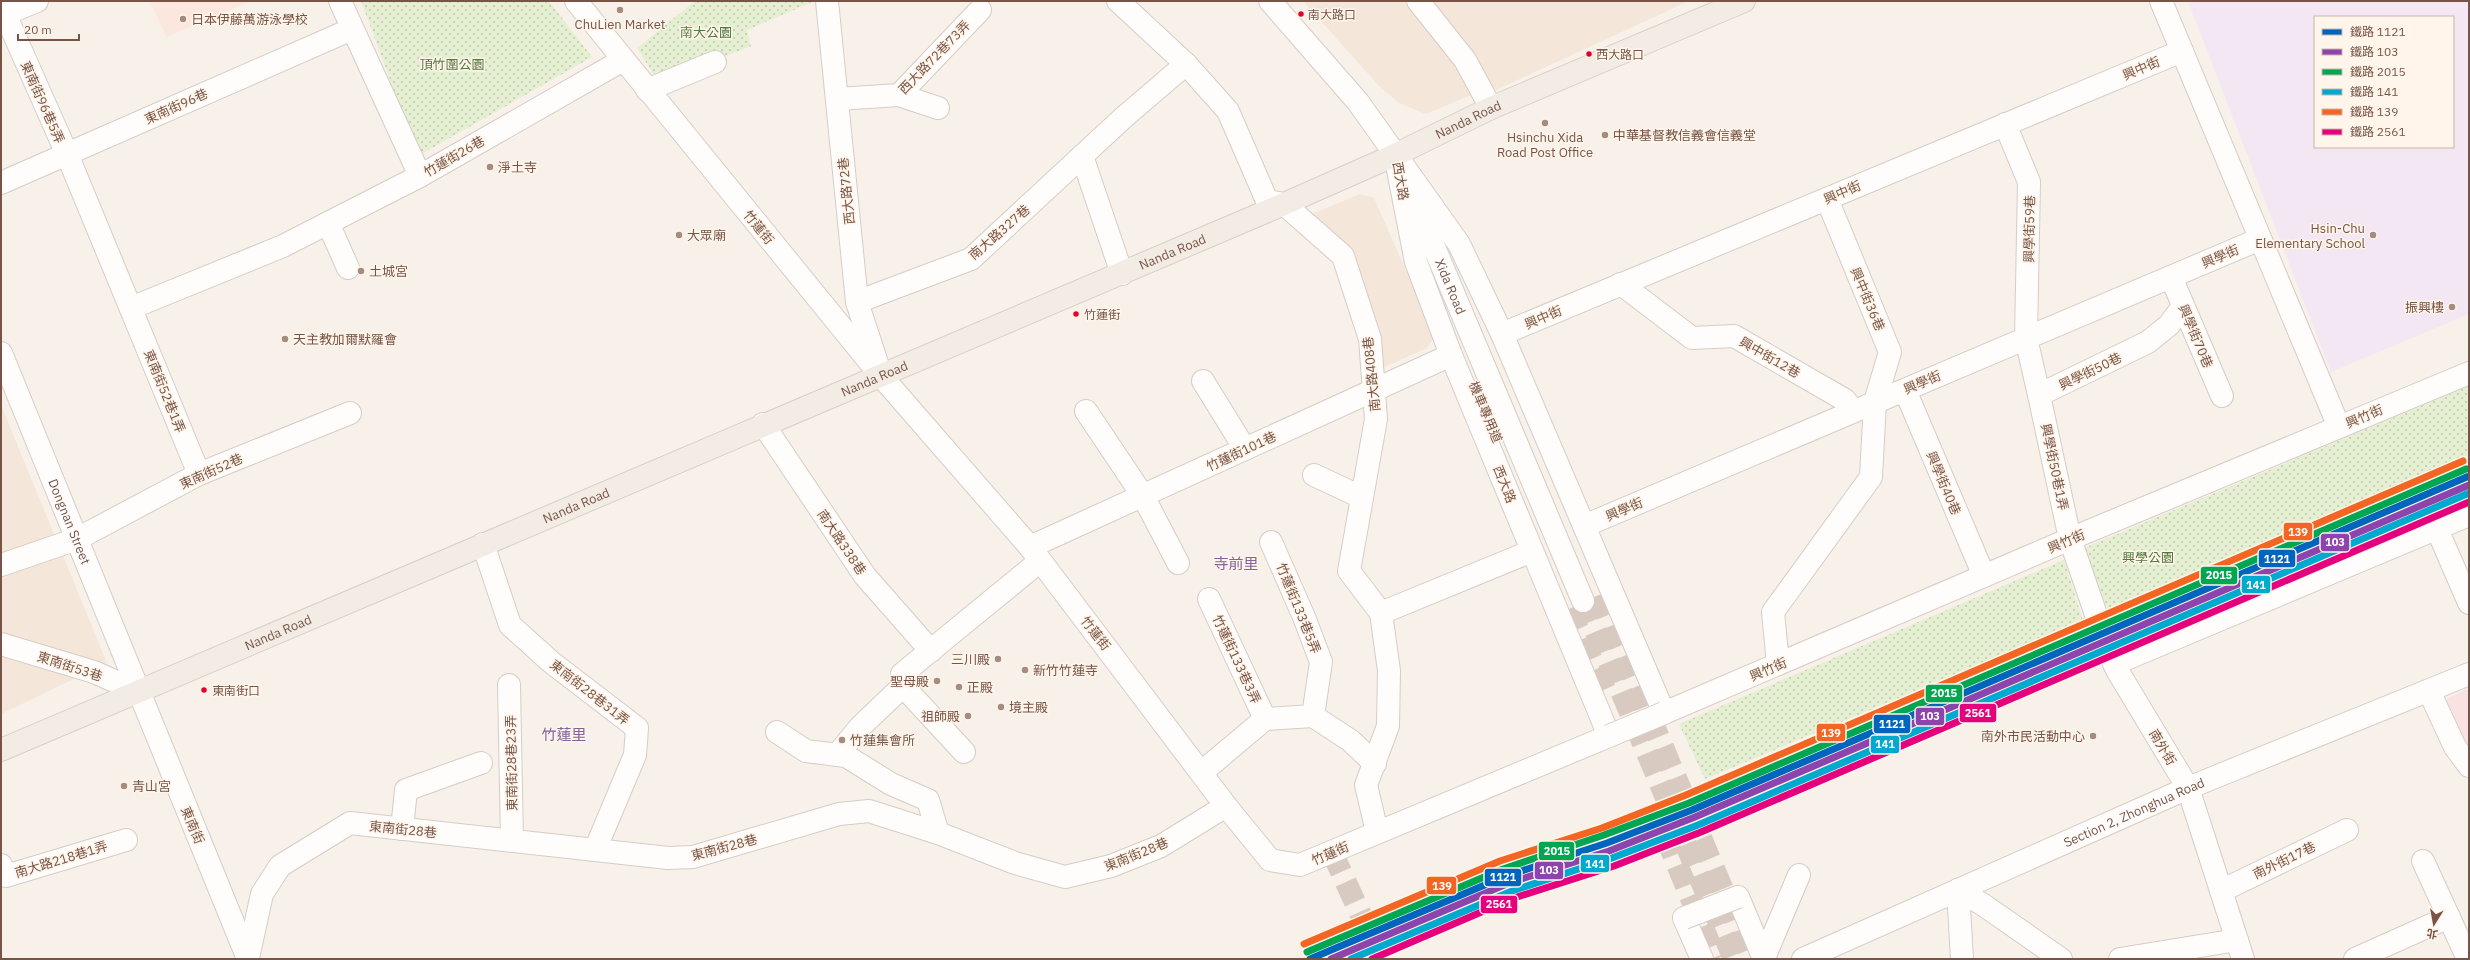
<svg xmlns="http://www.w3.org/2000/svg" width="2470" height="960" font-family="'IBM Plex Sans','Noto Sans TC',sans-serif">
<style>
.residential{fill:#f4e6d8}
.commercial{fill:#fce7de}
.education{fill:#f2e7f2;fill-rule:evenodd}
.medical{fill:#fae2e2}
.grass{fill:url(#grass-dots)}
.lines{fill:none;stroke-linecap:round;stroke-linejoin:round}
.minor-tunnel{stroke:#d8cac0;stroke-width:22;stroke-dasharray:22 11;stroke-linecap:butt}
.minor-casing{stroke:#d6ccc6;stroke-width:24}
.major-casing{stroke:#dacec8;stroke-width:24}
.minor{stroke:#fefdfc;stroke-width:22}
.major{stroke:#f3ece4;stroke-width:22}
.minor-bridge-casing{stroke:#d6ccc6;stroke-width:24;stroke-linecap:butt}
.minor-bridge{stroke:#fefdfc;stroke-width:22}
.rail-1-casing{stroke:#fff5ea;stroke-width:10}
.rail-2-casing{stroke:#fff5ea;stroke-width:10}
.rail-3-casing{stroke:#fff5ea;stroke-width:10}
.rail-4-casing{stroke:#fff5ea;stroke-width:10}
.rail-5-casing{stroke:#fff5ea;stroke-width:10}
.rail-6-casing{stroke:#fff5ea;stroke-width:10}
.rail-1{stroke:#0065bd;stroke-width:7}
.rail-2{stroke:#8e44ad;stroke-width:7}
.rail-3{stroke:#00a651;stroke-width:7}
.rail-4{stroke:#00a9ce;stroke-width:7}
.rail-5{stroke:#f26522;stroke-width:7}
.rail-6{stroke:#e5007d;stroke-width:7}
.poi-dot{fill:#a58b80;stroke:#fff5ea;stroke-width:1.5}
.bus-dot{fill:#e4002b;stroke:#fff5ea;stroke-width:1.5}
.labels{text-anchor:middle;stroke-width:3;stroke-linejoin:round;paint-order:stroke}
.bus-label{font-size:12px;fill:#785447;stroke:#fff5ea;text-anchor:start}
.poi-label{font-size:13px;fill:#785447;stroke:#fff5ea;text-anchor:start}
.park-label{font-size:13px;fill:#52793c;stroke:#fff5ea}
.street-label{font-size:13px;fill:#785447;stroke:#fff5ea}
.quarter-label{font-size:15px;fill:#84629c;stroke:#fff5ea}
.line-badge{stroke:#fff5ea;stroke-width:1.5}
.badge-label{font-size:11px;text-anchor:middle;font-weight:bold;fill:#fff}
</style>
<defs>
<pattern id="grass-dots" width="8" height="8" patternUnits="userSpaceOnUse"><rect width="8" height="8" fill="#e5efd2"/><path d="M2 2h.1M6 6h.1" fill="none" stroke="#bec4ac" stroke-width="1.8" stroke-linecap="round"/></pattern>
</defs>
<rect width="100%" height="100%" fill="#f8f1e9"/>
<path class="residential" d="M1303 1H1404L1454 57 1471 95 1426 114 1399 103 1380 87Z
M1427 1H1689L1496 90 1460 38Z
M1360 194 1374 198 1435 336 1427 348 1380 369 1349 255 1312 214Z
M1 405 107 663 1 714Z"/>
<path class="commercial" d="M150 1H251L166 37Z"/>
<path class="education" d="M2188 1H2469V314L2331 372ZM2315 17H2453V147H2315Z"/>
<path class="medical" d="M2469 688V747L2441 702Z"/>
<path class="grass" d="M361 1H549L592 57 418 156Z
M695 1H815L747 30 751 46 659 83 637 48Z
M2469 386V456L2108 610 2084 548Z
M2064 560 2083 621 1705 779 1679 724Z"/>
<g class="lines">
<path class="minor-tunnel" d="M1599 595 1752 959
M1583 601 1734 959
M1569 609 1605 690
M1665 835 1716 959
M1332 852 1381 959"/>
<defs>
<g id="minor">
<path d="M340 1 420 176"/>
<path d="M576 1 882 377 1030 547 1226 806 1270 860 1300 865 1609 736 1451 355 1416 262 1395 155"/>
<path d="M827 1 857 302 877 363"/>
<path d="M1118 1 1186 64 1228 111 1267 201 1284 204 1343 256 1370 339 1376 419 1349 571 1381 613 1389 671 1388 726 1366 785 1377 832"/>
<path d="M1270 1 1358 102 1459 244 1502 334 1664 713 2070 539 2469 373"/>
<path d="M1418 1 1465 60 1491 108"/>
<path d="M2161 1 2339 427"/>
<path d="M1 5 67 154 199 474"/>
<path d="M5 14 37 1"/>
<path d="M647 90 715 62"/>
<path d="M899 95 938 108"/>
<path d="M837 99 899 95 980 10"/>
<path d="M2005 124 2029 182 2026 338 2039 395 2148 342 2169 325 2183 306"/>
<path d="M1082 156 1122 274"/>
<path d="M1 183 352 29"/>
<path id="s1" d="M1413 197 1583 601"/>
<path d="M328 223 348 268"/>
<path d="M2171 277 2222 396"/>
<path d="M1621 284 1692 338 1734 336 1845 400 1853 411"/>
<path d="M857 302 971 259 1123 118 1186 64"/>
<path d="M131 308 283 246 420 176 623 60"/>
<path d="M1502 334 2182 51"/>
<path id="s2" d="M1 353 248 959"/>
<path d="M1203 381 1245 449"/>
<path d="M1905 390 1984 576"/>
<path d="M2039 395 2070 539 2102 632 2117 670 2188 788 2243 959"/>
<path d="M1086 411 1143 496 1178 563"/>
<path d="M763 424 865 576 931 651"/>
<path d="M1314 475 1361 497"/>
<path d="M1584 526 2260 239"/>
<path d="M2437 529 2469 603"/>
<path d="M1271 542 1304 617 1321 662 1313 716 1351 741 1375 764"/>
<path d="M483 544 510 625 551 662 637 728 635 755 595 850"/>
<path d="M1030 547 1451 355"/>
<path d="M1 565 77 539 199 474 350 413"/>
<path d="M1209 599 1265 719"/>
<path d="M1381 613 1532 551"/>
<path d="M1 644 94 672 137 691"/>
<path d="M1778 664 1773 612 1871 477 1875 402 1890 352 1827 199"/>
<path d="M2114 664 2469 515"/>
<path d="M509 685 512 841"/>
<path d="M903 686 964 752"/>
<path d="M2429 691 2455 747 2469 766"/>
<path d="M777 732 806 751 846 756 891 784 928 800 938 833"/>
<path d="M837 755 860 727 903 686 902 674 1040 561"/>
<path d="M1202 772 1265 719 1313 716"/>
<path d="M402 829 406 790 481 763"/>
<path d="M2423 861 2468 959"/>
<path d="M1 865 6 876 126 840"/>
<path d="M1958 890 1982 904 2061 959"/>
<path d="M1958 890 1962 959"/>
<path d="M2221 891 2347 830"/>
<path d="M1738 897 1764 959"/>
<path d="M1684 918 1702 959"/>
<path d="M248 958 262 894 280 866 350 823 668 858 693 857 839 814 869 811 938 833 1015 863 1065 877 1111 866 1161 846 1226 806"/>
<path d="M1764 958 1799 875"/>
<path id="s3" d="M1803 959 2188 788 2469 674"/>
<path d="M2120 959 2237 940"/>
<path d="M2355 959 2449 917"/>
</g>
<g id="major">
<path id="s4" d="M1 750 1284 204 1395 155 1491 108 1744 1"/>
</g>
</defs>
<use href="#minor" class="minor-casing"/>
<use href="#major" class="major-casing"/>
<use href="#minor" class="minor"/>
<use href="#major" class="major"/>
<defs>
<path id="minor-bridge" d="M1609 736 1664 713
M1684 918 1738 897"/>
</defs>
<use href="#minor-bridge" class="minor-bridge-casing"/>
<use href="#minor-bridge" class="minor-bridge"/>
<defs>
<path id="rail-1" d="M1310 959 1506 876 1607 843 1692 810 2469 476"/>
<path id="rail-2" d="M1331 959 1509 883 1609 851 1695 817 2469 485"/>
<path id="rail-3" d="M1307 952 1503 869 1604 835 1689 803 2466 469"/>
<path id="rail-4" d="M1351 959 1512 891 1612 858 1698 825 2469 493"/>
<path id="rail-5" d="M1304 944 1500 861 1602 828 1686 795 2463 461"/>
<path id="rail-6" d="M1372 959 1514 898 1614 866 1701 832 2469 502"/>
</defs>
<use href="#rail-1" class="rail-1-casing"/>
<use href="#rail-2" class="rail-2-casing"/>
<use href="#rail-3" class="rail-3-casing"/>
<use href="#rail-4" class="rail-4-casing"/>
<use href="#rail-5" class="rail-5-casing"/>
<use href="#rail-6" class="rail-6-casing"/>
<use href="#rail-1" class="rail-1"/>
<use href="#rail-2" class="rail-2"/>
<use href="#rail-3" class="rail-3"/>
<use href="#rail-4" class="rail-4"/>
<use href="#rail-5" class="rail-5"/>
<use href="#rail-6" class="rail-6"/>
</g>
<g class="poi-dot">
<circle cx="620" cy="10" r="4"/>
<circle cx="183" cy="19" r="4"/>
<circle cx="1545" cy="123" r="4"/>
<circle cx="1605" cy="135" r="4"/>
<circle cx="490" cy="167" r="4"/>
<circle cx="679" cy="235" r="4"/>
<circle cx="2373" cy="235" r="4"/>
<circle cx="361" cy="271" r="4"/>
<circle cx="2452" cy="307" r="4"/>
<circle cx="285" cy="339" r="4"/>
<circle cx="998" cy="659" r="4"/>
<circle cx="1025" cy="670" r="4"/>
<circle cx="937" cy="681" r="4"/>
<circle cx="959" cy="687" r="4"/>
<circle cx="1001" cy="707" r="4"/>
<circle cx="968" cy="716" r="4"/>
<circle cx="2093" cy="736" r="4"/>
<circle cx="842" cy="740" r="4"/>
<circle cx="124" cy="786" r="4"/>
</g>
<g class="bus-dot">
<circle cx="1301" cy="14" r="3.5"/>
<circle cx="1589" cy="54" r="3.5"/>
<circle cx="1076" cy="314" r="3.5"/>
<circle cx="204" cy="690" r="3.5"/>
</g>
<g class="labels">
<g class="bus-label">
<text x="1308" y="19">南大路口</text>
<text x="1596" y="59">西大路口</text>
<text x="1084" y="319">竹蓮街</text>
<text x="212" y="695">東南街口</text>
</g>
<g class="poi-label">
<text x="191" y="24">日本伊藤萬游泳學校</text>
<text x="620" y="29" text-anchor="middle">ChuLien Market</text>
<text x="1613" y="140">中華基督教信義會信義堂</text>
<text x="1545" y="142" text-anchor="middle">Hsinchu Xida<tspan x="1545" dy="15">Road Post Office</tspan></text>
<text x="498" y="172">淨土寺</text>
<text x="2365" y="233" text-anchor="end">Hsin-Chu<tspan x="2365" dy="15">Elementary School</tspan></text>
<text x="687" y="240">大眾廟</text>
<text x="369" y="276">土城宮</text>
<text x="2444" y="312" text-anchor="end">振興樓</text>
<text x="293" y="344">天主教加爾默羅會</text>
<text x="990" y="664" text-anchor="end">三川殿</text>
<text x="1033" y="675">新竹竹蓮寺</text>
<text x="929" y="686" text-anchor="end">聖母殿</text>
<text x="967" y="692">正殿</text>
<text x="1009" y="712">境主殿</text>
<text x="960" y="721" text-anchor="end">祖師殿</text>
<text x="2085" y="741" text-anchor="end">南外市民活動中心</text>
<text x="850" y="745">竹蓮集會所</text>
<text x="132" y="791">青山宮</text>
</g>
<g class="park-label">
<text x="706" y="37">南大公園</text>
<text x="452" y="69">頂竹圍公園</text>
<text x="2148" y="562">興學公園</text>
</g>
<g class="street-label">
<text transform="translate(934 57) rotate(-46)" y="5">西大路72巷73弄</text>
<text transform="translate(2141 68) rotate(-23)" y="5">興中街</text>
<text transform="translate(43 102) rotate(66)" y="5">東南街96巷5弄</text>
<text transform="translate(176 106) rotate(-24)" y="5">東南街96巷</text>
<text dy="5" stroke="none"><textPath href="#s4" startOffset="1597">Nanda Road</textPath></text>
<text transform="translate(454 156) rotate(-30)" y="5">竹蓮街26巷</text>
<text transform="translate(1401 181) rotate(80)" y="5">西大路</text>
<text transform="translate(846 191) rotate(-96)" y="5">西大路72巷</text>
<text transform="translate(1842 192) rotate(-23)" y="5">興中街</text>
<text transform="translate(759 227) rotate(51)" y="5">竹蓮街</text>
<text transform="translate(2029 229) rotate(-89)" y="5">興學街59巷</text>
<text transform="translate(999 232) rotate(-41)" y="5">南大路327巷</text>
<text dy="5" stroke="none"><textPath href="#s4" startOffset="1273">Nanda Road</textPath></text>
<text transform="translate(2220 256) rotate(-23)" y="5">興學街</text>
<text dy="5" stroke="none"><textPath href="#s1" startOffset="97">Xida Road</textPath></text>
<text transform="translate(1868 299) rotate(67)" y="5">興中街36巷</text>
<text transform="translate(1543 317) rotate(-23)" y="5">興中街</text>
<text transform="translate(2196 336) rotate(67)" y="5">興學街70巷</text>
<text transform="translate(1770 357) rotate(30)" y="5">興中街12巷</text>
<text transform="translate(2090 371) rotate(-26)" y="5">興學街50巷</text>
<text transform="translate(1371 374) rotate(-96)" y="5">南大路408巷</text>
<text dy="5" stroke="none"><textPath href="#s4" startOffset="949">Nanda Road</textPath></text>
<text transform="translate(1922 382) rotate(-23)" y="5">興學街</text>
<text transform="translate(165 391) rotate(68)" y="5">東南街52巷1弄</text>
<text transform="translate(1486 412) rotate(67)" y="5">機車專用道</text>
<text transform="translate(2364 416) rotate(-23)" y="5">興竹街</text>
<text transform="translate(1241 451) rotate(-25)" y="5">竹蓮街101巷</text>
<text transform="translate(2055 467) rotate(78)" y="5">興學街50巷1弄</text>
<text transform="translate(211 471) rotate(-24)" y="5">東南街52巷</text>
<text transform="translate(1944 483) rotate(67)" y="5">興學街40巷</text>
<text transform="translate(1505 484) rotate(68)" y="5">西大路</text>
<text dy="5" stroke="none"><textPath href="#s4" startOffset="625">Nanda Road</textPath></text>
<text transform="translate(1624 509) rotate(-23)" y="5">興學街</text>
<text dy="5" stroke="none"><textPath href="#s2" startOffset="182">Dongnan Street</textPath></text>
<text transform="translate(2066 541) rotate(-23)" y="5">興竹街</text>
<text transform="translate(842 542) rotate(56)" y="5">南大路338巷</text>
<text transform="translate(1299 608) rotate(68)" y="5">竹蓮街133巷5弄</text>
<text dy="5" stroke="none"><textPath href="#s4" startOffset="301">Nanda Road</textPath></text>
<text transform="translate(1096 633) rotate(52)" y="5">竹蓮街</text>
<text transform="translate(1237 659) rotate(65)" y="5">竹蓮街133巷3弄</text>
<text transform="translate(70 666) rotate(18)" y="5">東南街53巷</text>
<text transform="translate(1768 669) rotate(-23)" y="5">興竹街</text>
<text transform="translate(590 692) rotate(38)" y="5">東南街28巷31弄</text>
<text transform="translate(2163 747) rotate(59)" y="5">南外街</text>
<text transform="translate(511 763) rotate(-91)" y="5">東南街28巷23弄</text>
<text dy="5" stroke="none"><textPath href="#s3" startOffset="362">Section 2, Zhonghua Road</textPath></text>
<text transform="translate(193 825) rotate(67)" y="5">東南街</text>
<text transform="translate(403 829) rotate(6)" y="5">東南街28巷</text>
<text transform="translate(724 847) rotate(-15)" y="5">東南街28巷</text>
<text transform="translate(1330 853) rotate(-23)" y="5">竹蓮街</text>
<text transform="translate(1136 854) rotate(-22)" y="5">東南街28巷</text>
<text transform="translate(61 859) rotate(-17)" y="5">南大路218巷1弄</text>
<text transform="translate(2284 860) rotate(-26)" y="5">南外街17巷</text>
</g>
<g class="quarter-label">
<text x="1236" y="569">寺前里</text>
<text x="564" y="740">竹蓮里</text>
</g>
</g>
<g class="line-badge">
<rect x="2283" y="522" width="30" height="19" rx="4" fill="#f26522"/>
<rect x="2320" y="533" width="30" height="19" rx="4" fill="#8e44ad"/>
<rect x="2258" y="549" width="38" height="19" rx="4" fill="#0065bd"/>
<rect x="2200" y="566" width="38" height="19" rx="4" fill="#00a651"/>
<rect x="2241" y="575" width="30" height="19" rx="4" fill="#00a9ce"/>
<rect x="1925" y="684" width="38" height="19" rx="4" fill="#00a651"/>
<rect x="1959" y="703" width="38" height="20" rx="4" fill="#e5007d"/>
<rect x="1915" y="707" width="30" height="19" rx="4" fill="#8e44ad"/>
<rect x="1873" y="714" width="38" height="20" rx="4" fill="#0065bd"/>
<rect x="1816" y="723" width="30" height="19" rx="4" fill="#f26522"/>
<rect x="1870" y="735" width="30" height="19" rx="4" fill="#00a9ce"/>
<rect x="1538" y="841" width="37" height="20" rx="4" fill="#00a651"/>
<rect x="1580" y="854" width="30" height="19" rx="4" fill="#00a9ce"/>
<rect x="1534" y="861" width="30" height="19" rx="4" fill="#8e44ad"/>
<rect x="1484" y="868" width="38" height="19" rx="4" fill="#0065bd"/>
<rect x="1426" y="876" width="31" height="19" rx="4" fill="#f26522"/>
<rect x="1480" y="895" width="38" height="19" rx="4" fill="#e5007d"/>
</g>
<g class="badge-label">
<text x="2298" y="536">139</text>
<text x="2335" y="546">103</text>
<text x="2277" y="563">1121</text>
<text x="2219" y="579">2015</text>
<text x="2256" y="589">141</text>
<text x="1944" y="697">2015</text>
<text x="1978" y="717">2561</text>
<text x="1930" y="720">103</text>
<text x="1892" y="728">1121</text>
<text x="1831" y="737">139</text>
<text x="1885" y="748">141</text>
<text x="1557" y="855">2015</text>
<text x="1595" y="868">141</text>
<text x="1549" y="874">103</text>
<text x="1503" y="881">1121</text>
<text x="1442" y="890">139</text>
<text x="1499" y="908">2561</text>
</g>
<rect width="2470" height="960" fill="none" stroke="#785447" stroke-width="4"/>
<rect x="2314" y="16" width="140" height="132" fill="#fff5ea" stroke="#c9b5a9"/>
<rect x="2322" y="29" width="20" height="6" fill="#0065bd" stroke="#c9b5a9"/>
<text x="2350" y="36" font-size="12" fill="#785447">鐵路 1121</text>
<rect x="2322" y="49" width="20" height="6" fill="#8e44ad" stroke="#c9b5a9"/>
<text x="2350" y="56" font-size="12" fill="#785447">鐵路 103</text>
<rect x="2322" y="69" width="20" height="6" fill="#00a651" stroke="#c9b5a9"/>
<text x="2350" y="76" font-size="12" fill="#785447">鐵路 2015</text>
<rect x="2322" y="89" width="20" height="6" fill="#00a9ce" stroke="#c9b5a9"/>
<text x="2350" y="96" font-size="12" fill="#785447">鐵路 141</text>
<rect x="2322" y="109" width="20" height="6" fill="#f26522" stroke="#c9b5a9"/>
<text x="2350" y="116" font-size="12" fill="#785447">鐵路 139</text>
<rect x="2322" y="129" width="20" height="6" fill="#e5007d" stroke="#c9b5a9"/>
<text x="2350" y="136" font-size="12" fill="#785447">鐵路 2561</text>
<g transform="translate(2434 924) rotate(191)" stroke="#fff5ea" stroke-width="3" paint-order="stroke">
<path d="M0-3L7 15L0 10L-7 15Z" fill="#785447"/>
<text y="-6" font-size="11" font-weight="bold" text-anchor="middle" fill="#785447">北</text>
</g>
<path d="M18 34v6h61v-6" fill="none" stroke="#785447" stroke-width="2"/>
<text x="24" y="34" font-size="12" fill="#785447" stroke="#fff5ea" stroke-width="3" paint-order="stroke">20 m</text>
</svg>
